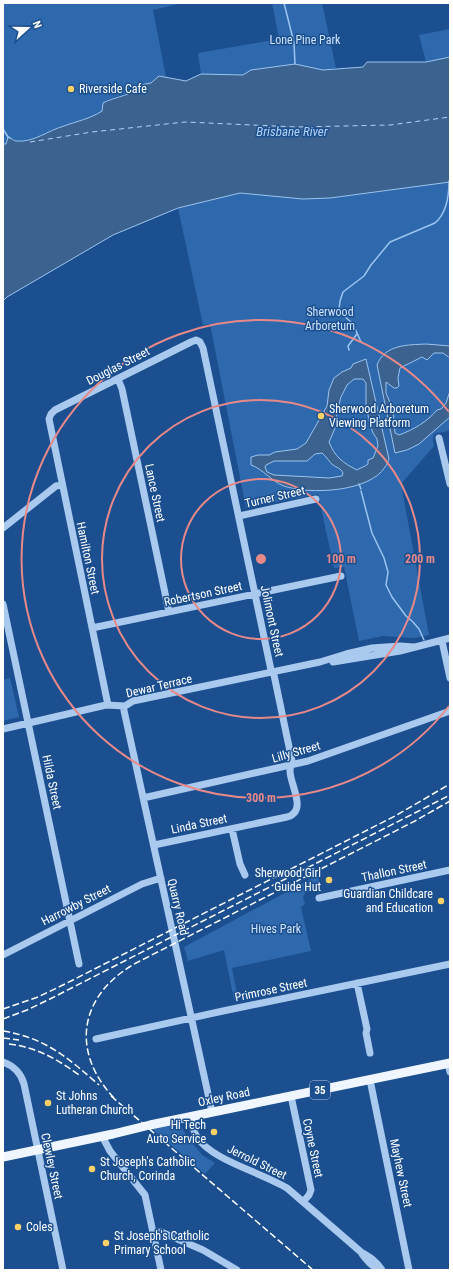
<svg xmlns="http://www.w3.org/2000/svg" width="453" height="1273" font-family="'Roboto Condensed',sans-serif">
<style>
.green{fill:#2e69ad}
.water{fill:#3c6290;stroke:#9cc4f0;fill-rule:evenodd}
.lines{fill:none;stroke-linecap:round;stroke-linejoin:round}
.stream{stroke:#9cc4f0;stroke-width:1.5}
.ferry{stroke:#b5d3f5;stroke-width:1;stroke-dasharray:5 4;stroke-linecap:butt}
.minor{stroke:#a9c9ee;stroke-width:7}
.major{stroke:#f0f6ff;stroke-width:9}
.rail{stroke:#fff;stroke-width:1.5;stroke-dasharray:7 3;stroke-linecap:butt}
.ring{fill:none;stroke:#e88989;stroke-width:2}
.poi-dot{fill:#ffd166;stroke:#1b4f8f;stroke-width:1.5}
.labels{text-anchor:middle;stroke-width:3;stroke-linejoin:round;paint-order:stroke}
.shield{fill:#1b4f8f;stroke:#bbcadd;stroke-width:1}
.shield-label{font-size:11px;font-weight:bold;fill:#fff}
.park-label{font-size:12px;fill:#cfe3fa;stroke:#1b4f8f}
.poi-label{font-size:12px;fill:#fff;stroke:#1b4f8f;text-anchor:start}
.street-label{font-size:12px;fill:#fff;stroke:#1b4f8f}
.water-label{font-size:13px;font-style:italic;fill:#b5d3f5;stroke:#1b4f8f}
.centre{fill:#e88989;stroke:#1b4f8f;stroke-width:2}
.ring-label{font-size:12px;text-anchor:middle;font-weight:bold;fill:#e88989;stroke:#1b4f8f;stroke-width:3;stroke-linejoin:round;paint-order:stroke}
</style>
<rect width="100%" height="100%" fill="#1b4f8f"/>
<path class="green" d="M3 3H182L153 10 166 77 159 76 151 83 143 84 132 94H124L109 99 103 103 102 111C90 119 77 121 64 126 50 130 24 148 10 138L7 139 6 144H3Z
M272 3H322L336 68 323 70 295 64 251 70 243 75 201 74 198 53 279 39Z
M450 29V57L426 62 419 35Z
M450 182V429C441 437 430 426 434 446L401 484 429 635 414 638 383 636 359 641 344 567 334 568 318 494 246 508 210 324 203 325 178 208 240 193 303 199 330 198Z
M10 678 19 717 3 721V680Z
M318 875 320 887 305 893 303 897 305 904 301 907 311 951 232 968 238 999 234 1000 224 950 188 961 184 947Z
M180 1124 184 1132 202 1155 215 1163 205 1174 151 1128Z"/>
<path class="water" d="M450 57V182L330 198 303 199 240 193 178 208 113 235 7 297 3 301V144H6L8 137C11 138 14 141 16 141 33 143 49 130 64 126 77 121 90 119 102 111L103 103C115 96 134 96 140 85L151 83 159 76 186 81 201 74 243 75 251 70 295 64 323 70 363 67 367 62H426Z
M426 344 450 346V358L443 353H434L427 360 422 357 400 368 398 378 399 386 397 388H394L386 382V393L393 410 395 433 399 435C413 430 427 422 437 410L441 409 446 403 450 391V417L419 444 407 450 395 453 377 365C385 344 408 345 426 344Z
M366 359 389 459C388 461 387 465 385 467 370 492 309 495 284 486 271 481 263 469 251 465V457L258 455H269L275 452 297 449 306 443 327 406 329 390 334 378 342 372 351 368 353 364ZM354 379H363L366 383V405L370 425 373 433 377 439 378 446 373 458 368 460V464C365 467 361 467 357 470 343 463 335 457 329 442L336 426 337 412 341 397 347 385ZM322 453C327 457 329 462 333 465 337 468 341 468 343 473L342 476 329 478 274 475 267 472 265 467 266 465 274 461H307L315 454Z"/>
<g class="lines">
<path class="stream" d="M284 3 294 43 295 64
M3 129 8 137 10 138
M361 342 353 324 341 313 339 310 340 301 343 292 364 276 371 265 390 242 435 223C447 213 449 196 449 181
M349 350 348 346 357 334
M359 484 361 489
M361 491 372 533 384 558 388 572 386 585 392 597 406 616 413 622 419 629 424 640"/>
<path class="ferry" d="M30 142 92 132 185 122 297 127 390 125 450 117"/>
<path class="minor" d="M118 379 122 389 169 612
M439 438 450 484
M239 516 316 499
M3 528 56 486 62 485
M3 604 79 964
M92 628 341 576
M442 641 450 678
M333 662 400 651 450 638
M108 705 49 419 51 414 55 410 191 342 196 340 200 342 203 348 271 670 274 675 292 761C291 764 290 768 290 771 290 785 308 811 287 817L154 845
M123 706 212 1112
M3 729 106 705 125 706 133 701 320 662 346 654 372 648 400 646 414 647
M143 798 308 761 450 711
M232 829 240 864 245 875
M319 898 450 870
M3 955 142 884 161 878
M357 983 367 1029 366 1033 370 1053
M96 1039 223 1011 450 964
M3 1062C14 1066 21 1073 24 1084L63 1270
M448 1063 450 1072
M370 1080 409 1270
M291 1096 311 1190 309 1195 303 1202
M191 1116C192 1123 193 1131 197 1137 211 1160 263 1173 287 1188L361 1252C370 1257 376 1261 382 1270
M102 1136 110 1151 145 1195 161 1270
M153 1233 161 1232 203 1250 237 1270
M362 1254C367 1261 372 1267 380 1270"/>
<path class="major" d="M3 1157 113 1134 150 1125 450 1063"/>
<path class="rail" d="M3 1009 38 997 67 983 395 816 450 784
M3 1019 27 1010 50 999 450 795
M3 1031C46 1038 68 1058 99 1085
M3 1038 19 1040
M9 1044C36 1047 57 1059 79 1075
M111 1096 313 1270
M114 1098C69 1050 80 993 138 962L415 821 450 801"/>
</g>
<g class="ring">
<circle cx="261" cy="559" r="80"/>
<circle cx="261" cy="559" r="159"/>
<path d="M449 706A239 239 0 1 1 449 412"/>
</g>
<g class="poi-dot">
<circle cx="71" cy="89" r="4"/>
<circle cx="321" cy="416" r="4"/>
<circle cx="329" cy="880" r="4"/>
<circle cx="441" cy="901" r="4"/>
<circle cx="48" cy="1103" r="4"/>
<circle cx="214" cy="1132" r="4"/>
<circle cx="92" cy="1169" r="4"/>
<circle cx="18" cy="1227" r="4"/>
<circle cx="106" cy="1243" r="4"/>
</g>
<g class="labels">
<rect class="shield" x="310" y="1081" width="20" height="18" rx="3"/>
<g class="shield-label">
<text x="320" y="1094">35</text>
</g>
<g class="park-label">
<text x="305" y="44">Lone Pine Park</text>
<text x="330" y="316">Sherwood<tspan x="330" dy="14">Arboretum</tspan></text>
<text x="276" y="933">Hives Park</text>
</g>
<g class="poi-label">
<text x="79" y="93">Riverside Cafe</text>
<text x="329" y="413">Sherwood Arboretum<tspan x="329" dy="14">Viewing Platform</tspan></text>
<text x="321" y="877" text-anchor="end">Sherwood Girl<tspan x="321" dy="14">Guide Hut</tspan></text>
<text x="433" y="898" text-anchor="end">Guardian Childcare<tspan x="433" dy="14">and Education</tspan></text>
<text x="56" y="1100">St Johns<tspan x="56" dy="14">Lutheran Church</tspan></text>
<text x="206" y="1129" text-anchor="end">Hi Tech<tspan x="206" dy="14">Auto Service</tspan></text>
<text x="100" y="1166">St Joseph's Catholic<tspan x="100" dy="14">Church, Corinda</tspan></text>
<text x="26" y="1231">Coles</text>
<text x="114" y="1240">St Joseph's Catholic<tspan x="114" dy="14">Primary School</tspan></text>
</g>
<g class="street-label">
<text transform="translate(118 366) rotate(-27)" y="4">Douglas Street</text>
<text transform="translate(155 493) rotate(78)" y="4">Lance Street</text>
<text transform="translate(275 497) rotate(-13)" y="4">Turner Street</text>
<text transform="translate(88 558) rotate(78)" y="4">Hamilton Street</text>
<text transform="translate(203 594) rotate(-12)" y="4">Robertson Street</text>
<text transform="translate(272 621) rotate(78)" y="4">Jolimont Street</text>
<text transform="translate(159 686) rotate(-13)" y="4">Dewar Terrace</text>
<text transform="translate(296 752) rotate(-16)" y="4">Lilly Street</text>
<text transform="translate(52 782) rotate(78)" y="4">Hilda Street</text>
<text transform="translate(199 824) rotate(-12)" y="4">Linda Street</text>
<text transform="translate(394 871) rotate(-12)" y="4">Thallon Street</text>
<text transform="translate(76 905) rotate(-27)" y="4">Harrowby Street</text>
<text transform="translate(178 907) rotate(77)" y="4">Quarry Road</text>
<text transform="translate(271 990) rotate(-12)" y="4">Primrose Street</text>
<text transform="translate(224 1097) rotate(-12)" y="4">Oxley Road</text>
<text transform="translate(313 1148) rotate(78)" y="4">Coyne Street</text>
<text transform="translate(257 1162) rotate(26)" y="4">Jerrold Street</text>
<text transform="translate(52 1166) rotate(78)" y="4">Clewley Street</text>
<text transform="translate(401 1173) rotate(78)" y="4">Mayhew Street</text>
</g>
<g class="water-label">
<text x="292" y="136">Brisbane River</text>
</g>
</g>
<circle cx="261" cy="559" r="6" class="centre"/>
<g class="ring-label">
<text x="341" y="563">100 m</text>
<text x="420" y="563">200 m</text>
<text x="261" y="802">300 m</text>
</g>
<rect width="453" height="1273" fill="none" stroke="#ffffff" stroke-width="8"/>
<g transform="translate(28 28) rotate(69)" stroke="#1b4f8f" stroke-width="3" paint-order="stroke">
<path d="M0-3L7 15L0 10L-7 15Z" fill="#ffffff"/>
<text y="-6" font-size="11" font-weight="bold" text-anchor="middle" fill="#ffffff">N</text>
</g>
</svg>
